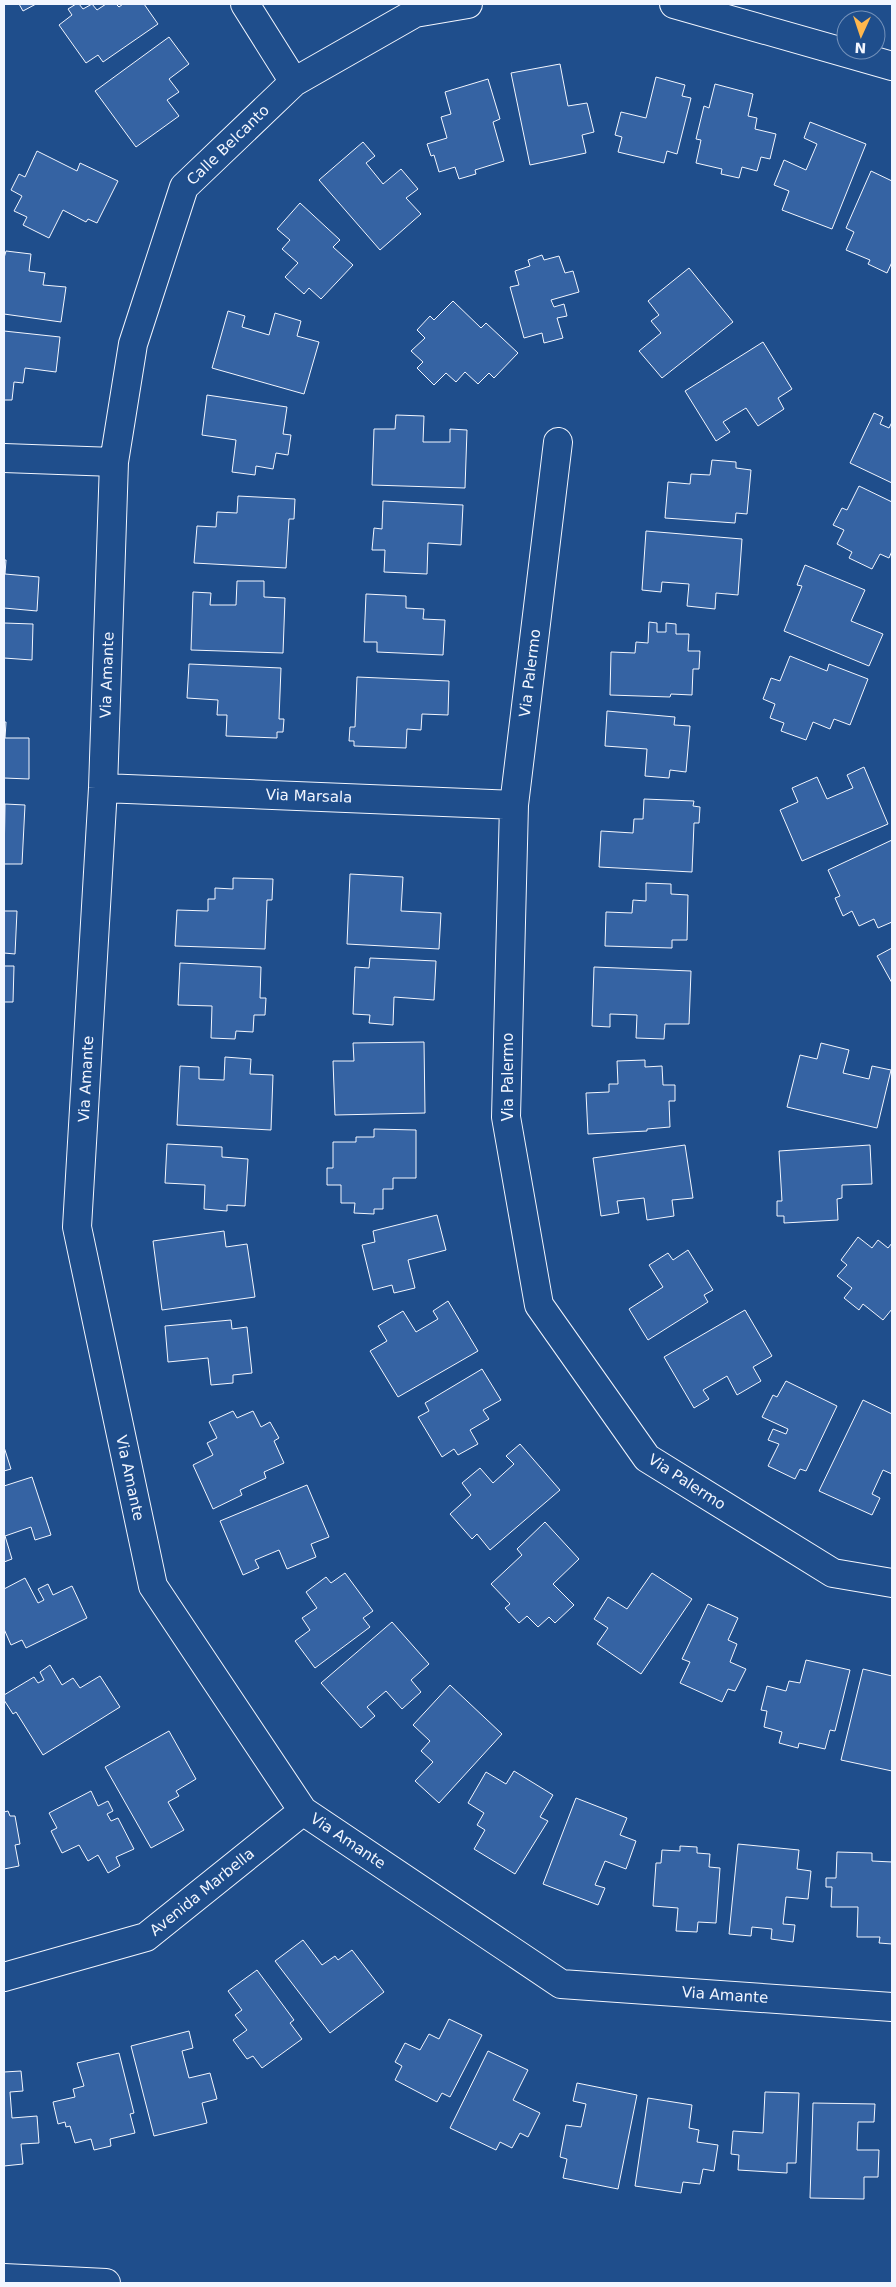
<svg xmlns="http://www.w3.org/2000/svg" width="896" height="2287" font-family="'DejaVu Sans',sans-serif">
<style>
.building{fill:#3563a3;stroke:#f2f6ff}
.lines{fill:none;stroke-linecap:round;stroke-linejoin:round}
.minor-casing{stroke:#f2f6ff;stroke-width:30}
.primary-casing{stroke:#f2f6ff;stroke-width:30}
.minor{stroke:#1f4e8c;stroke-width:28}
.primary{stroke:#1f4e8c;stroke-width:28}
.labels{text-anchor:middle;stroke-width:4;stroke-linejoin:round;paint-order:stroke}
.street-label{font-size:15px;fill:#f2f6ff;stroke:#1f4e8c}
</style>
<rect width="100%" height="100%" fill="#1f4e8c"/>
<path class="building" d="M19 4H36L23 11Z
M76 4H79L83 9 92 4 97 10 106 4H116L119 7 123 4H144L158 24 103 62 98 55 86 63 59 25 72 15 68 9Z
M169 37 189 64 169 79 179 92 167 100 179 116 136 147 95 91Z
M560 64 568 106 587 103 594 132 582 135 586 153 530 165 511 73Z
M656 77 685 85 682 96 691 98 677 154 667 151 664 163 618 152 622 137 615 135 621 112 646 118Z
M488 79 500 119 493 122 504 161 475 170 476 174 459 179 455 167 439 172 434 155 431 156 427 144 447 138 441 117 451 114 445 92Z
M715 84 753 94 748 116 757 118 755 129 776 134 770 159 761 157 757 171 742 167 739 178 721 174 722 169 696 163 701 140 696 139 704 106 709 108Z
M810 122 866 144 832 229 782 210 789 191 774 185 784 160 806 170 817 144 804 138Z
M363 142 375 156 366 163 383 184 401 169 418 189 406 198 421 214 380 250 319 180Z
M37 151 77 171 80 163 118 181 97 223 88 219 86 222 63 210 49 238 23 225 27 217 14 211 22 196 11 190 19 174 25 177Z
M871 171 892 181V262L887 273 868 264 870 260 846 250 854 232 846 228Z
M300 203 340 240 333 247 353 265 321 299 309 288 304 294 285 277 298 263 282 249 290 240 277 229Z
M6 251 31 254 29 271 45 273 43 285 66 287 61 322 4 314V258Z
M542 255 544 260 559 256 565 273 573 271 579 292 551 300 554 307 564 304 567 316 557 318 563 338 544 343 542 333 524 338 510 287 519 285 515 271 530 266 528 260Z
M689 268 733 322 662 378 639 351 661 333 651 321 659 315 648 301Z
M453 301 481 328 486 323 518 353 494 378 489 373 478 384 465 372 456 382 446 373 434 385 417 368 423 362 411 351 425 338 417 330 430 316 434 320Z
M228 311 245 316 242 327 269 335 275 313 301 321 297 336 319 342 304 394 212 368Z
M4 331 60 337 56 372 25 368 23 383 14 382 12 400H4Z
M763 342 792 389 778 398 784 409 758 426 746 408 723 422 730 432 716 441 685 391Z
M207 395 287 407 283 434 291 435 288 455 276 453 273 469 256 466 255 475 232 472 236 440 202 435Z
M874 413 883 417 880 424 889 428 892 422V483L850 463Z
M396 415 424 416 423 442H450V429L467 430 465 488 372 485 374 429H395Z
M712 460 736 462V468L751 470 747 514 736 513 735 523 665 518 668 482 690 484 691 474 710 475Z
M859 486 892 502V551L889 558 880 554 872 569 849 558 852 552 837 544 844 530 833 525 842 508 847 510Z
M238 496 295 499 294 519H289L286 568 194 563 197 526 216 527 217 512 237 513Z
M383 501 463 505 461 545 428 543 427 574 384 572 385 550H372L374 528 382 529Z
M646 531 742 539 738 595 716 593 715 609 687 606 689 584 662 582 661 592 642 590Z
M4 560H6L5 574 39 577 37 611 4 608Z
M805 565 865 590 851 621 883 634 869 666 784 631 802 586 797 585Z
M237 581H264V597L285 598 283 653 191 650 193 592 211 593 210 605H236Z
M366 594 406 596V608L424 609 423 619 445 620 443 655 377 652V642H364Z
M649 622 657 623V632H666V623L676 624V634H689L688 651H700L699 669H693L692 695 671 694 670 697 610 695 611 652 635 653 636 642 648 643Z
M4 623 33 624 32 660 4 658Z
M790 656 827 671 829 664 868 679 850 725 834 719 830 729 813 722 806 740 781 731 784 723 770 718 775 704 763 699 771 678 780 681Z
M189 664 281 668 279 719H284L283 732H277V738L226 736 227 715H217L218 700 187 698Z
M357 677 449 681 448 715 422 714 421 730 407 729 406 748 354 746V741H349L350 727H355Z
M607 711 675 717 674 725 690 726 686 772 670 770 669 778 645 776 647 749 605 746Z
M4 722H6L5 738H29V779L4 778Z
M864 767 888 824 802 861 780 810 798 802 792 788 817 777 827 799 853 788 847 775Z
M644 799 694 801 693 806 700 807 699 823H694L692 872 599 867 601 831 633 833 634 819H643Z
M5 804 25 805 22 864H4Z
M892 840V922L878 928 874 919 859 926 852 911 843 916 835 898 840 896 828 870Z
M350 874 403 877 401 911 441 913 439 949 347 944Z
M233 878 273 879 272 900H267L265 949 175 946 177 910 208 911V899H215V888L233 889Z
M646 883 671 884V894L688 895 687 940H672V948L605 946 606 912 632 913 633 900 646 901Z
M4 911H17L15 954 4 953Z
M892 948V983L877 956Z
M370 958 436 961 434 1000 394 997 393 1025 369 1023 370 1015 353 1014 355 967 369 968Z
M180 963 261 967 260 998H266L265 1015H254L253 1032 236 1031 235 1039 211 1038 212 1006 178 1005Z
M4 966H14L13 1002H4Z
M594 967 691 971 689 1024H665L664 1039 636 1038 637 1015 610 1014V1027L592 1026Z
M424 1042 425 1113 335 1115 333 1061H354L353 1043Z
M821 1043 849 1050 843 1073 869 1079 872 1066 891 1070 877 1128 787 1107 800 1055 817 1059Z
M225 1057 251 1059 250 1074 273 1075 271 1130 177 1125 180 1066 199 1067V1079L224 1080Z
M645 1060V1067L662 1066 663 1085H675V1101H669L670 1127 647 1129V1131L588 1134 586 1093 609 1092V1084H618L617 1061Z
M374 1129 416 1130V1178H393V1189H383V1209H374V1214L354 1213 355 1203H341V1185H327V1168H333V1142H356V1137H374Z
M167 1144 222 1147V1157L248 1159 245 1206 227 1205V1211L204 1209 205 1185 165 1183Z
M685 1145 693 1198 672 1200 674 1216 647 1220 644 1198 617 1201 619 1213 601 1216 593 1158Z
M870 1145 872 1184 842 1185V1198L837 1199 838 1220 784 1223V1216H777V1201H782L779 1151Z
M437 1215 446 1250 408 1260 415 1288 394 1293 392 1285 373 1290 362 1245 375 1242 373 1231Z
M224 1231 226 1247 247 1244 255 1297 162 1310 153 1241Z
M858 1237 872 1248 878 1240 888 1248 892 1243V1309L883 1320 863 1304 859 1310 844 1298 852 1288 837 1276 847 1265 841 1260Z
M688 1250 713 1290 704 1295 708 1302 648 1340 629 1309 663 1287 649 1265 668 1253 673 1260Z
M448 1301 478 1351 398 1397 370 1351 387 1341 378 1326 403 1311 416 1332 438 1319 433 1311Z
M745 1310 772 1356 753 1367 761 1381 737 1395 727 1376 703 1390 709 1399 694 1408 664 1357Z
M231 1320 232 1329 247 1327 252 1373 233 1375V1383L211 1385 208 1358 168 1362 165 1326Z
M482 1369 501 1400 483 1410 489 1419 470 1430 478 1444 458 1455 454 1449 442 1457 418 1417 429 1411 425 1403Z
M786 1381 837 1406 806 1471 800 1469 795 1479 768 1466 779 1444 768 1440 773 1429 786 1434 788 1429 762 1417 773 1395 777 1397Z
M863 1400 892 1414V1474L883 1470 872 1494 880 1498 872 1515 819 1491Z
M233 1411 237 1418 253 1411 261 1427 270 1422 279 1438 274 1441 284 1463 264 1472 266 1478 240 1490 242 1495 213 1509 193 1465 213 1455 207 1443 217 1438 209 1422Z
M520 1444 560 1490 490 1550 477 1534 472 1539 450 1514 471 1495 462 1483 480 1468 493 1483 514 1464 506 1456Z
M4 1447 11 1469 4 1471Z
M32 1477 51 1535 35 1540 31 1527 5 1536 12 1559 4 1562V1486Z
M307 1485 329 1537 311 1544 316 1557 287 1569 279 1550 255 1560 259 1568 243 1575 220 1521Z
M545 1522 579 1559 553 1584 574 1605 555 1623 549 1617 538 1627 527 1616 519 1623 505 1608 510 1604 491 1584 522 1555 517 1549Z
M345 1573 373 1611 363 1618 370 1627 315 1668 295 1641 310 1630 302 1618 317 1608 306 1592 326 1577 331 1583Z
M652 1573 692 1599 641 1674 597 1644 608 1628 594 1619 608 1597 627 1609Z
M25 1578 38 1603 44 1600 38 1589 48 1584 53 1595 72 1586 87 1618 26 1648 22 1640 11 1645 4 1629V1589Z
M708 1604 738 1618 728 1640 737 1644 730 1662 746 1669 735 1691 728 1689 722 1702 680 1683 690 1662 682 1659Z
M392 1622 429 1664 411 1680 421 1692 402 1709 386 1691 367 1707 375 1716 361 1728 321 1683Z
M806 1660 850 1670 835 1731 830 1730 825 1749 799 1743 798 1748 779 1743 782 1732 764 1727 767 1711 761 1710 767 1686 786 1691 789 1681 800 1683Z
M50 1665 62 1685 73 1678 80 1688 100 1676 120 1707 43 1755 16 1712 13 1714 4 1700V1695L34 1677 38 1683 44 1680 40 1672Z
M863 1669 892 1676V1771L841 1760Z
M450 1685 502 1734 439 1803 415 1781 433 1762 421 1751 430 1741 413 1725Z
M169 1731 196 1779 176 1791 179 1796 168 1802 184 1830 151 1848 105 1767Z
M514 1771 553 1795 540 1817 548 1821 515 1874 474 1849 485 1830 477 1825 484 1813 468 1803 486 1772 506 1784Z
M91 1791 98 1806 108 1801 113 1811 107 1814 111 1821 118 1818 134 1849 116 1857 120 1866 108 1873 98 1855 88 1861 79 1845 62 1853 51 1831 57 1828 49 1813Z
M576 1798 627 1818 620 1835 636 1841 626 1869 605 1861 595 1885 605 1888 598 1905 543 1884Z
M8 1811 10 1816H15L20 1844 15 1845 19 1866 4 1869V1812Z
M738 1844 799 1850 797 1869 811 1871 808 1899 786 1897 783 1924 795 1925 793 1942 771 1939 772 1929 752 1927 751 1936 729 1934Z
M680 1846 697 1847V1853L710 1854 709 1867 720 1868 716 1923 698 1922 697 1932 676 1931 678 1908 653 1906 656 1863H661L662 1850 680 1851Z
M837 1852 872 1853V1861L892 1862V1944L879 1943 880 1937H857L858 1907H831L832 1887H826V1878H836Z
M303 1940 322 1965 335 1956 338 1960 352 1950 384 1992 330 2033 275 1961Z
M257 1970 294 2020 290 2023 302 2039 262 2068 253 2056 247 2059 233 2040 247 2030 235 2015 242 2010 228 1991Z
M449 2019 482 2035 450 2097 442 2093 437 2102 395 2080 402 2066 395 2062 405 2043 420 2050 429 2034 439 2039Z
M189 2031 193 2048 182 2051 189 2078 210 2073 217 2099 202 2103 207 2123 154 2136 131 2046Z
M488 2051 528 2070 513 2100 540 2113 528 2137 520 2133 512 2148 500 2142 496 2150 450 2128Z
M119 2053 134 2113 130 2114 135 2133 110 2139 111 2146 94 2150 91 2139 75 2143 70 2126 66 2127 65 2122 58 2124 53 2102 75 2097 73 2089 84 2086 77 2063Z
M21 2071 23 2091 10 2092 12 2118 37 2116 39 2143 21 2144 23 2164 4 2166V2072Z
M577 2083 637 2095 618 2189 563 2178 567 2159 560 2157 566 2125 581 2127 586 2104 573 2101Z
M765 2092 799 2093 796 2163H787V2173L738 2170 739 2155 731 2154 733 2131 763 2133Z
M648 2098 692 2105 689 2128 699 2130 697 2142 718 2145 714 2171 703 2169 700 2184 683 2182 681 2193 635 2186Z
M813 2103 875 2104 874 2122H858L857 2150H879L878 2177H864V2199L810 2198Z"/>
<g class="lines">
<defs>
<path id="minor" d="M245 4 294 82
M468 4 415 13 294 82 184 187 133 344 114 462 103 788 77 1227 153 1586 303 1811 561 1984 892 2007
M674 4 892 66
M558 442 514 805 506 1117 539 1305 647 1458 833 1573 892 1583
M4 458 114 462
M103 788 514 805
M4 1977 146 1937 303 1811"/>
<path id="primary" d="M4 2278 106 2283"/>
</defs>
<use href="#minor" class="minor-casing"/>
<use href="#primary" class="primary-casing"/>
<use href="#minor" class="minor"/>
<use href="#primary" class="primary"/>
</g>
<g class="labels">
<g class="street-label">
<text transform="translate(228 145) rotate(-44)" y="5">Calle Belcanto</text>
<text transform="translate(530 673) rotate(-83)" y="5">Via Palermo</text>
<text transform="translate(107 675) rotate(-88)" y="5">Via Amante</text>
<text transform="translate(309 796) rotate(2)" y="5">Via Marsala</text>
<text transform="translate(508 1077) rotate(-90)" y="5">Via Palermo</text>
<text transform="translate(86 1079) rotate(-87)" y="5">Via Amante</text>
<text transform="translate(130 1478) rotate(78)" y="5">Via Amante</text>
<text transform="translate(687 1482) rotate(33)" y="5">Via Palermo</text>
<text transform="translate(348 1841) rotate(34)" y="5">Via Amante</text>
<text transform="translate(202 1892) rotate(-39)" y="5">Avenida Marbella</text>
<text transform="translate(725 1995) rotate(4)" y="5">Via Amante</text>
</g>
</g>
<rect width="896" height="2287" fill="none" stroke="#f2f6ff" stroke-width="10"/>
<g transform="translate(861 35) rotate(183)"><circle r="24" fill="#1f4e8c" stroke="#7391ba"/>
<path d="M0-4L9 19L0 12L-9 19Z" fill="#ffb74d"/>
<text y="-8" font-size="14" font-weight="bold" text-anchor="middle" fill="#f2f6ff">N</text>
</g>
</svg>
